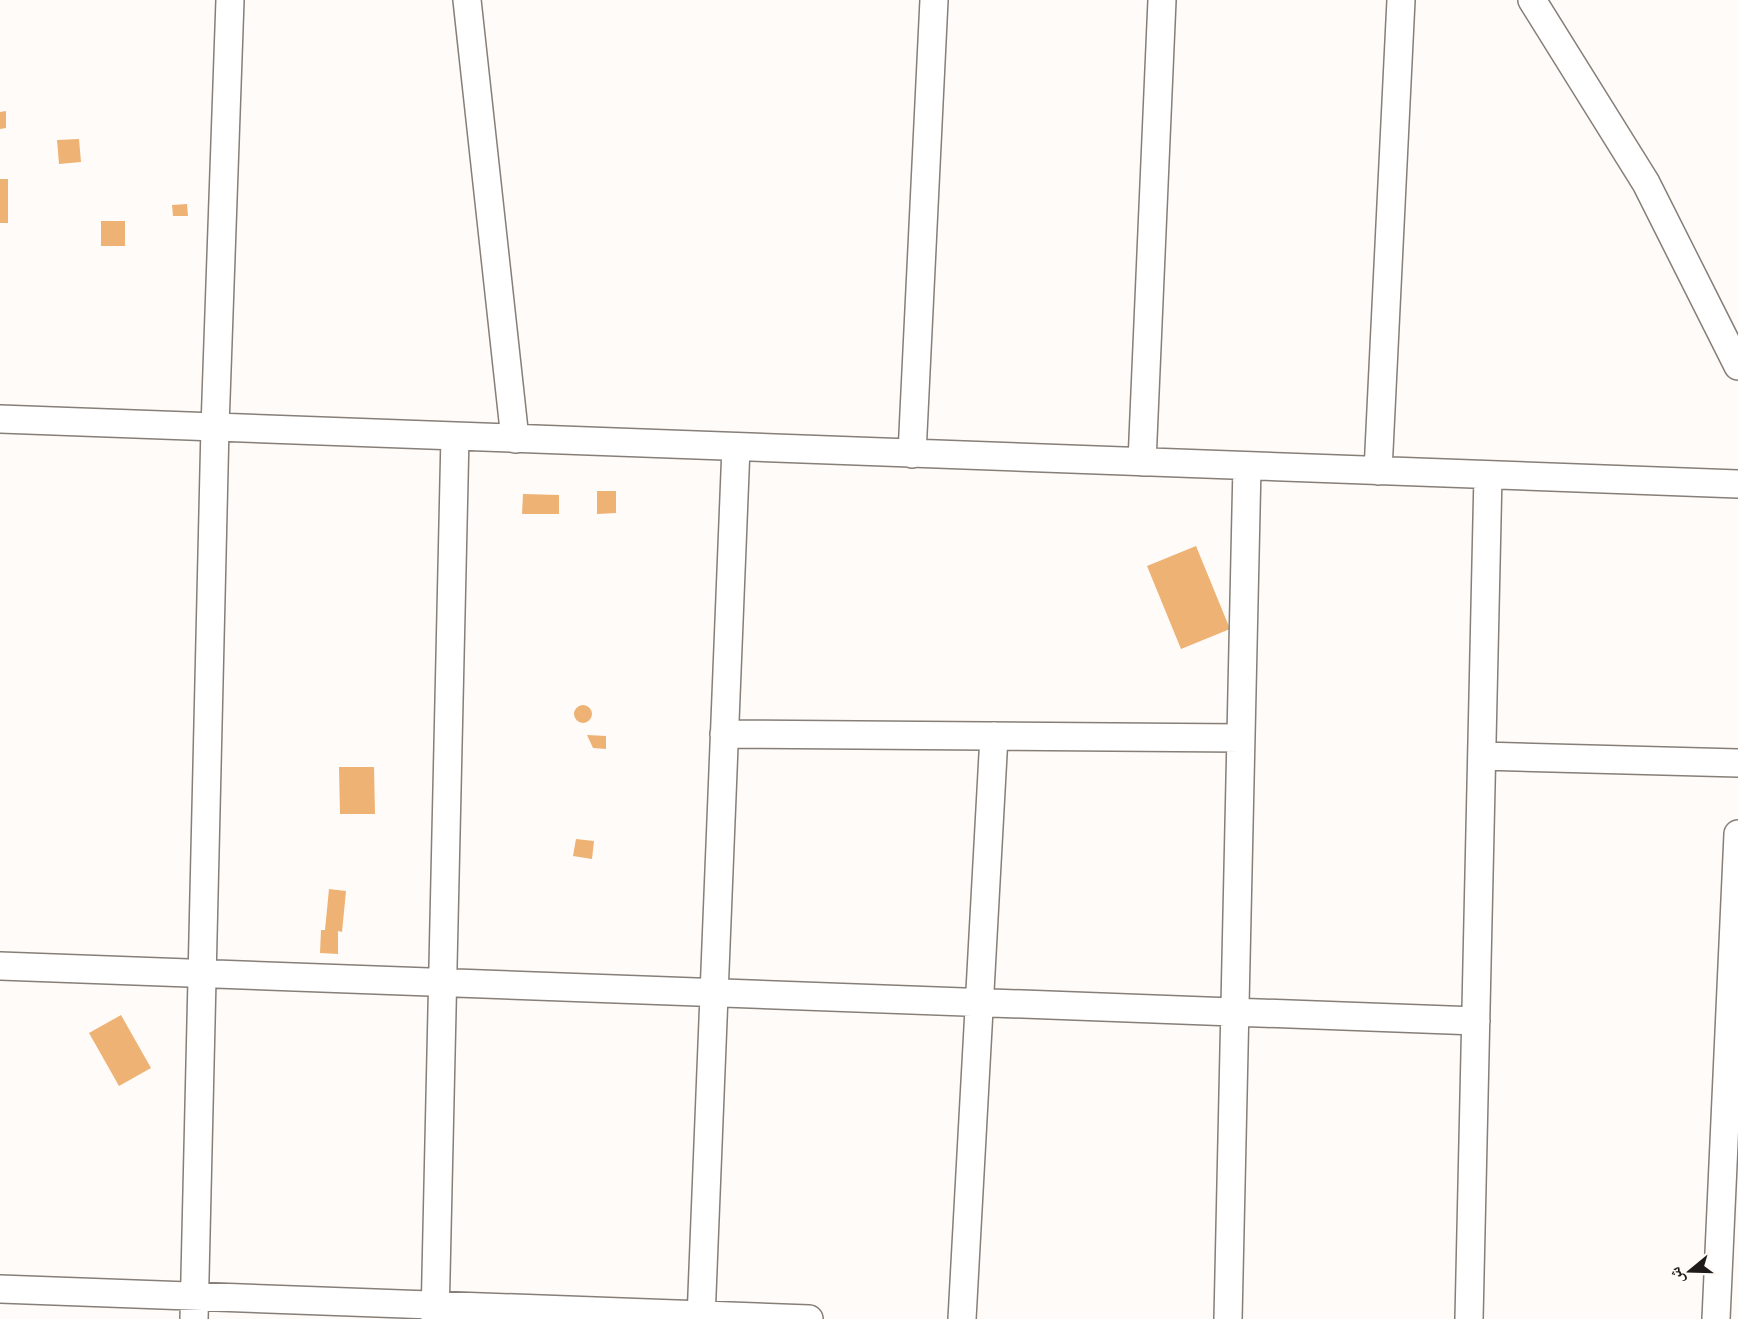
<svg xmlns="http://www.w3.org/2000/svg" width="1738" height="1319" font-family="Jost,'Noto Naskh Arabic',sans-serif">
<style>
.building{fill:#edb274}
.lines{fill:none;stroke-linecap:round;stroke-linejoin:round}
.street-casing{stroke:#867e77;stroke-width:30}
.street{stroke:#fff;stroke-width:27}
</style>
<rect width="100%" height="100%" fill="#fffbf8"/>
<path class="building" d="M6 111V128L0 129V112Z
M79 139 81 162 59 164 57 140Z
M0 179H8V223H0Z
M187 204 188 216H173L172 205Z
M101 221H125V246H101Z
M597 491H616V513L597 514Z
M523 494 559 495V514H522Z
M1196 546 1230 629 1181 649 1147 566Z
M574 714a9 9 0 1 1 18 0a9 9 0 1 1-18 0Z
M587 735 606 736V749L593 748Z
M339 767H374L375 814H340Z
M576 839 594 841 592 859 573 856Z
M329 889 346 891 342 932 338 931V954L320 953 321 930H325Z
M121 1015 151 1068 119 1086 89 1033Z"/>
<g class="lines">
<defs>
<path id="street" d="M467 0 515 439
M1532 0 1646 183 1738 366
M0 419 1738 484
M912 454 934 0
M1142 462 1162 0
M1378 471 1401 0
M724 734 1241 738
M1482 756 1738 763
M0 966 1476 1021
M0 1289 809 1319
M194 1319 215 427 230 0
M435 1319 455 436
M701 1319 736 447
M962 1319 994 736
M1228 1319 1247 466
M1469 1319 1488 475
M1716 1319 1738 834"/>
</defs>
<use href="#street" class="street-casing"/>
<use href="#street" class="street"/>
</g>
<g transform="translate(1690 1271) rotate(251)" stroke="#fffbf8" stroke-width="4.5" paint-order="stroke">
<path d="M0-4.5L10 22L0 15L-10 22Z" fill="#1d1a17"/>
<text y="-9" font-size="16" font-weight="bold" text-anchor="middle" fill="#1d1a17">ش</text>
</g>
</svg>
